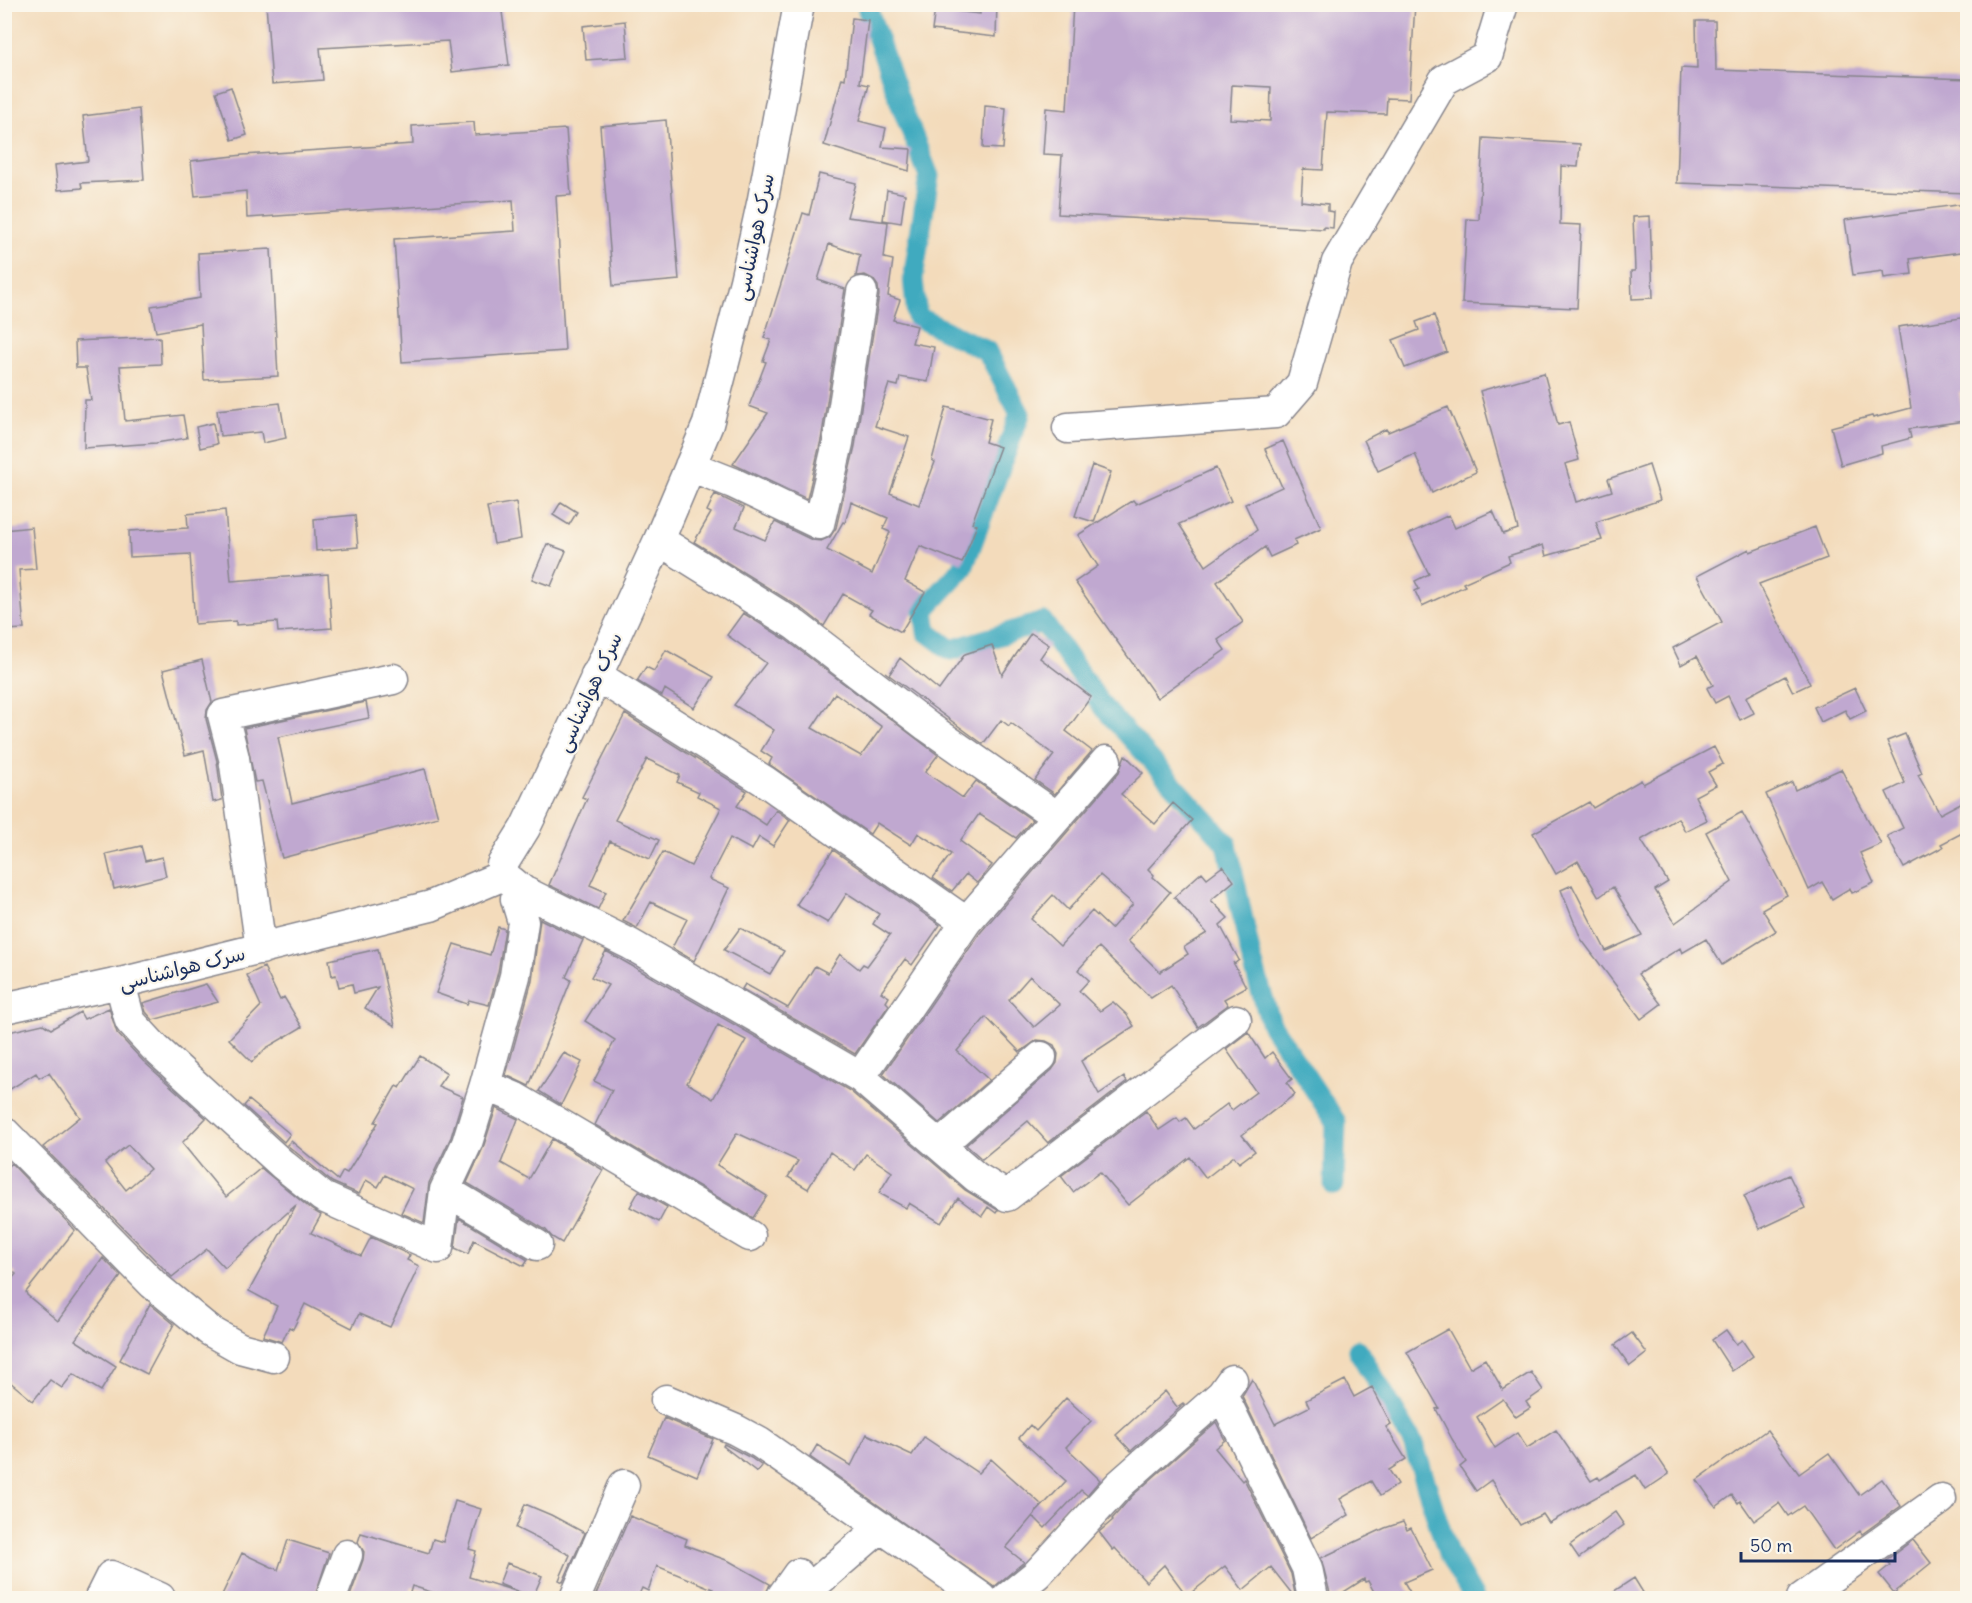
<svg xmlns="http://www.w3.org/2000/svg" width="1972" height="1603" font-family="Delius,'Playpen Sans Arabic',sans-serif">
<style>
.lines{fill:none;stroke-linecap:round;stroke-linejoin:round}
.canal{stroke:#3faabf;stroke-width:21}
.building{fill:#c0a8d0;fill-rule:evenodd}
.minor-casing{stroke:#87858c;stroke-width:33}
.minor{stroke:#fff;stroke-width:30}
.labels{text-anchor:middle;stroke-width:4.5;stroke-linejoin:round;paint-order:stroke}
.street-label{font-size:20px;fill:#1b2f5e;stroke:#fbf7ec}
</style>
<rect width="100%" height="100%" fill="#fbf7ec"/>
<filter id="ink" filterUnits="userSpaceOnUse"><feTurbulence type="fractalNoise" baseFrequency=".0167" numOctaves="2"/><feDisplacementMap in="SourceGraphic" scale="12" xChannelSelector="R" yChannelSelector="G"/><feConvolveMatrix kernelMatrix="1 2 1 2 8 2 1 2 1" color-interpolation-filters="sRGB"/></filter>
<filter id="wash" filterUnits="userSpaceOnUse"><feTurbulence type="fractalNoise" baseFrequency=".008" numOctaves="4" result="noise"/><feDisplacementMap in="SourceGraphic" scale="24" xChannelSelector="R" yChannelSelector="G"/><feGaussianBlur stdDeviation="1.35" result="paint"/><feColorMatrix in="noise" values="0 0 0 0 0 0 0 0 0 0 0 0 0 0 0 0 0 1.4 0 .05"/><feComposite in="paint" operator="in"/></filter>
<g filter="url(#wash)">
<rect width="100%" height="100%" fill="#f3dbbb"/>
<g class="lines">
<path class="canal" d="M868 4V10L901 105 929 176 913 279 917 317 987 351 1020 414 963 568 924 610 927 632 951 650 1043 622 1103 707 1227 844 1251 957 1271 1024 1336 1122 1334 1185
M1358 1350 1413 1443 1448 1553 1474 1598"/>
</g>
<g id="blocks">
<path class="building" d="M266 4H501L509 65 452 72 448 41 320 48 323 80 272 84Z
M980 4H997L996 37 932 30 935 9 980 14Z
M1073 4H1415L1409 99 1387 98 1386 114 1327 112 1323 170 1303 169 1301 201 1328 204V211L1334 212 1333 228 1324 227V229L1058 214 1062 155 1043 154 1046 108 1067 110ZM1232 85 1271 87 1270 121 1230 119Z
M852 18 868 20 860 83 869 85 859 121 886 128 882 147 911 149 909 171 824 145 842 78 845 79Z
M625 21 628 57 586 60 583 26Z
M1696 21H1715L1716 70 1968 79V193L1677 183 1681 68 1697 69Z
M231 87 247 135 232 140 216 92Z
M985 106 1006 108 1003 149 983 148Z
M139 109 144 180 81 183 82 188 58 190 55 165 88 161 83 116Z
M666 120 679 280 613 286 600 126Z
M474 122 475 135 566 129 571 195 556 196 565 351 402 362 394 239 515 231 513 200 247 218 246 191 195 196 191 161 243 155 413 144 412 126Z
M1483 138 1580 144 1578 167 1561 166 1560 224 1581 225 1577 308 1462 303 1467 219 1479 220Z
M819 174 856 183 847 217 888 222 884 258 893 260 888 296 900 300 893 320 917 326 912 343 934 347 928 382 900 377 898 386 889 384 875 426 909 437 890 493 919 505 935 462 932 460 946 407 991 419 985 442 1000 447 972 523 977 525 962 563 920 546 905 581 925 592 901 632 869 614 872 610 843 594 824 626 804 610 694 542 711 513 707 511 715 494 744 508 736 527 765 540 775 522 812 540 821 541 830 537 836 528 855 446 879 295 878 286 873 279 865 275 856 276 860 255 829 244 818 280 845 289 821 440 807 499 733 464 768 413 749 406 766 362 763 361 771 340 764 338 803 213 809 215ZM851 502 888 518 883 529 890 532 872 574 827 550 843 522 845 523Z
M887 190 905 194 901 223 883 220Z
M1964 204 1968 251 1910 259 1912 274 1884 278 1883 271 1853 275 1845 220Z
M1650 216 1653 298 1632 299 1631 271H1635L1633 217Z
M271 249 278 376 204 380 201 324 156 332 151 306 200 298 198 253Z
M1434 315 1447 352 1405 368 1393 340 1419 330 1416 322Z
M1968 317V391L1959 392 1964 421 1909 429 1911 438 1881 446 1882 453 1841 465 1831 427 1872 416 1873 418 1911 408 1898 327Z
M160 337 161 364 120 366 125 421 183 415 187 438 156 443 84 448 85 400H91L86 368H76L75 341Z
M1544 373 1558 425 1569 422 1579 460 1565 464 1576 502 1612 491 1608 479 1649 465 1660 500 1596 522 1602 540 1546 556 1543 545 1508 556 1510 562 1463 583 1465 586 1422 606 1415 591 1419 589 1415 581 1429 574 1409 534 1449 515 1455 528 1493 511 1503 534 1518 529 1480 391Z
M280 403 286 438 263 443 261 432 220 436 217 410Z
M1448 407 1476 472 1432 493 1415 454 1378 471 1364 440 1386 429 1388 432Z
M213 423 217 444 200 448 196 427Z
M1283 441 1321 528 1294 540 1296 545 1270 557 1265 547 1217 582 1243 622 1218 640 1225 650 1157 698 1075 582 1098 566 1078 535 1133 500 1136 504 1216 468 1231 501 1179 524 1206 566 1257 530 1245 504 1282 487 1265 449Z
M1092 465 1111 472 1094 522 1075 516Z
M516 502 521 539 494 544 487 507Z
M561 502 577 512 569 525 553 515Z
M225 510 231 581 328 574 332 628 278 632 277 622 236 625V621L195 624 190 554 130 557 129 531 188 528 187 514Z
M355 515 358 547 316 551 314 519Z
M32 527 36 569 19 570 24 629 5 630 4 530Z
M1815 527 1827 558 1759 584 1810 684 1793 692 1785 676 1746 697 1754 713 1740 720 1728 696 1715 703 1707 688 1713 685 1697 656 1681 665 1673 648 1722 622 1697 576 1749 549 1750 552Z
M547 544 566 551 551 586 532 579Z
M743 613 785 639 938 755 925 772 963 798 976 781 1032 820 1016 838 979 814 960 841 992 865 977 883 966 874 952 891 933 878 951 854 918 833 911 845 877 823 870 834 769 764 772 758 761 751 774 730 734 705 766 663 727 635ZM835 693 882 727 861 756 812 728Z
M1031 633 1049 645 1040 658 1091 697 1066 731 1092 751 1055 794 1035 780 1054 755 1011 723 1009 726 1001 720 983 744 885 672 889 675 900 658 939 690 965 654 992 645 1002 675Z
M666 650 714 677 694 708 665 689 662 696 637 681 646 667 654 671Z
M202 660 212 702 207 710 206 719 217 761 222 800 213 802 204 750 185 755 163 670Z
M1855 688 1866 711 1850 719 1845 710 1821 722 1814 707Z
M366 702 369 718 278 737 292 803 425 769 438 817 282 858 262 781 255 782 244 728Z
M625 714 747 791 737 806 766 825 776 810 790 820 773 846 759 837 752 850 730 838 709 879 729 888 694 961 672 948 687 919 651 902 637 928 623 921 663 852 691 866 721 808 697 796 699 792 677 782 680 775 647 759 615 820 659 840 650 859 610 841 590 885 606 892 598 909 549 885 587 799 582 797Z
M1905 734 1922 773 1918 775 1940 814 1968 799V830L1941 844 1943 847 1904 868 1887 836 1903 828 1886 792 1905 783 1887 741Z
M1714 747 1723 764 1708 772 1716 785 1695 796 1707 820 1685 831 1678 818 1641 840 1668 882 1655 890 1675 923 1732 882 1706 832 1742 812 1787 895 1762 909 1776 931 1722 965 1706 939 1682 953 1680 948 1638 974 1661 1004 1641 1019 1581 939 1561 890 1572 885 1606 951 1642 935 1613 887 1599 897 1578 861 1556 874 1533 833 1589 802 1593 808 1641 780 1643 784Z
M1125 755 1143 773 1121 794 1155 824 1173 803 1192 820 1148 869 1154 875 1153 877 1170 892 1128 941 1160 972 1188 954 1184 947 1207 933 1174 897 1202 872 1207 878 1223 866 1234 881 1211 900 1228 918 1220 925 1239 960 1234 964 1233 962 1246 987 1224 999 1228 1005 1198 1027 1171 985 1151 998 1099 947 1078 970 1089 980 1079 991 1100 1011 1113 1002 1127 1015 1134 1026 1081 1061 1099 1094 1124 1077 1127 1082 1048 1143 1028 1121 982 1159 966 1145 1052 1070 1057 1063 1058 1054 1054 1045 1046 1041 1037 1040 1020 1052 986 1017 957 1051 989 1080 939 1123 883 1074 980 933 1119 772ZM1100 875 1133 904 1111 929 1092 911 1060 946 1031 919 1053 895 1068 910ZM1030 976 1060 1005 1034 1027 1009 1000Z
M1841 769 1881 844 1860 853 1874 883 1852 893 1850 888 1832 899 1822 882 1809 890 1766 794 1792 782 1795 790Z
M141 846 145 861 162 857 166 876 114 889 106 854Z
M833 850 940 925 912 965 905 959 881 992 889 997 886 1002 889 1005 855 1054 742 989 745 984 788 1008 815 966 828 973 840 954 859 969 863 964 867 966 890 935 873 924 879 914 847 893 828 923 796 905Z
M540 919 583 940 566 977 571 980 529 1086 506 1075 532 980Z
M498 927 505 929 498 972 489 1005 469 1000 467 1004 436 993 454 944 490 955Z
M740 928 784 951 770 974 724 950Z
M378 949 384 977 395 1026 365 1008 378 987 354 993 352 984 339 987 336 975 332 976 329 960Z
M606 951 850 1091 965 1190 998 1210 996 1213 988 1207 982 1216 958 1198 941 1223 909 1203 906 1208 879 1193 892 1172 866 1154 855 1170 830 1152 808 1189 788 1177 798 1161 737 1133 717 1165 767 1196 753 1218 595 1125 612 1090 594 1081 615 1040 585 1021 608 985 591 977ZM718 1025 746 1040 713 1099 687 1083Z
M264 967 280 1000 284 997 302 1027 266 1048 252 1062 229 1039 261 1006 247 975Z
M206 984 218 1002 153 1020 146 1012 143 1003Z
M109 1008 117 1033 143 1061 206 1118 182 1143 226 1197 261 1168 312 1210 321 1215 311 1233 361 1256 371 1237 410 1255 407 1260 419 1266 390 1327 359 1314 352 1328 305 1304 293 1329 289 1327 282 1342 263 1336 277 1306 249 1291 296 1205 225 1268 207 1249 172 1277 43 1147 80 1117 49 1073 39 1078 36 1073 4 1093V1033L43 1024 51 1029 80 1012 84 1019ZM128 1145 150 1169 126 1190 105 1163Z
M1248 1032 1265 1058 1272 1052 1292 1079 1287 1083 1295 1094 1242 1135 1255 1151 1239 1163 1234 1156 1206 1178 1190 1157 1128 1205 1100 1172 1073 1192 1061 1176 1146 1111 1159 1130 1177 1118 1180 1122 1186 1118 1194 1129 1227 1104 1232 1110 1256 1092 1226 1049Z
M564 1053 582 1062 561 1105 539 1091Z
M420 1056 447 1073 438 1086 463 1097 451 1137 429 1183 424 1223 401 1213 413 1189 385 1175 378 1187 366 1180 359 1194 332 1182 287 1145 291 1141 338 1180 343 1171 347 1173 378 1123 375 1122 396 1086 400 1088Z
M249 1100 290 1134 284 1142 244 1106Z
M496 1108 518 1119 501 1163 529 1179 552 1139 603 1170 562 1243 552 1237 546 1230 467 1183 483 1148Z
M11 1163 75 1230 26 1292 27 1295 58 1321 103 1258 121 1276 75 1340 116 1366 101 1391 73 1374 62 1388 50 1380 33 1401 4 1377V1288L16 1274 4 1263V1170Z
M1789 1175 1805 1208 1760 1229 1744 1196Z
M639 1191 667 1207 659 1222 630 1207Z
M459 1218 528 1260 524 1266 474 1240 468 1254 455 1248Z
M150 1304 174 1324 147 1374 120 1360Z
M1448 1329 1470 1368 1485 1359 1503 1390 1531 1372 1543 1390 1526 1402 1530 1408 1516 1417 1503 1399 1477 1417 1495 1448 1517 1433 1527 1448 1556 1430 1591 1481 1598 1477 1600 1480 1651 1447 1669 1474 1645 1490 1636 1475 1549 1523 1543 1514 1520 1525 1491 1480 1476 1491 1460 1467 1466 1462 1452 1439 1436 1409 1439 1408 1407 1352Z
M1726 1330 1736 1344 1742 1340 1753 1356 1732 1371 1712 1340Z
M1632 1333 1647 1353 1630 1366 1615 1345Z
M1252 1379 1275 1424 1309 1407 1306 1400 1345 1380 1354 1397 1372 1387 1391 1424 1386 1427 1406 1459 1389 1470 1398 1484 1380 1496 1371 1481 1340 1499 1349 1515 1311 1538 1242 1396Z
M1165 1391 1177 1407 1183 1403 1184 1404 1131 1451 1116 1435Z
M1066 1398 1091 1421 1066 1447 1100 1480 1087 1495 1081 1490 1045 1528 1033 1516 1066 1481 1019 1438 1030 1425 1036 1431Z
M664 1418 713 1439 697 1476 648 1455Z
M1216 1422 1225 1440 1215 1448 1242 1481 1244 1479 1291 1574 1295 1594 1293 1595 1271 1567 1243 1590 1225 1566 1187 1596 1164 1565 1146 1582 1115 1548 1113 1550 1099 1532 1113 1520 1112 1519 1132 1496Z
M1767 1430 1799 1474 1829 1453 1859 1495 1882 1479 1901 1506 1862 1534 1860 1531 1834 1550 1803 1506 1788 1516 1779 1503 1754 1521 1740 1501 1738 1503 1732 1495 1716 1507 1697 1480Z
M867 1434 912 1455 924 1437 978 1473 991 1459 1042 1505 1006 1548 1024 1562 994 1587 810 1457 817 1445 851 1466Z
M724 1444 751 1458 762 1466 757 1472 723 1446Z
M455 1501 481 1509 469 1549 476 1551 469 1577 522 1593 499 1584 507 1563 542 1576 533 1597 527 1595V1599H453L412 1586 408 1599H349L363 1560 364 1552 358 1542 361 1533 429 1553 433 1539 443 1542Z
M525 1504 551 1515 585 1533 563 1582 559 1580 570 1555 516 1528Z
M1615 1512 1624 1525 1579 1558 1570 1545Z
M630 1516 687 1539 685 1545 729 1561 770 1584 764 1599H707L713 1589 657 1566 648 1591 642 1588 637 1599H594Z
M1403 1522 1407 1530 1411 1528 1432 1570 1404 1582 1414 1599H1378L1368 1581 1365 1582 1364 1579 1333 1599 1330 1593 1321 1558 1385 1528Z
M288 1540 329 1553 314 1599H220L242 1553 278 1570Z
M1913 1540 1931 1563 1894 1593 1879 1574 1890 1565 1886 1560Z
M1634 1578 1647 1599H1602Z"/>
</g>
</g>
<g filter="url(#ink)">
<use href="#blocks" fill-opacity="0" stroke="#87858c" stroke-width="1.5"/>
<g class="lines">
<defs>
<path id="minor" d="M1068 428 1276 413 1302 383 1337 262 1444 80 1487 57 1503 4
M690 466 733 483 819 524 838 443 862 292
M659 540 795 625 927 726 1056 816
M596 675 766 782 966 922
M523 891 630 944 860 1077 976 1177 1007 1196 1236 1020
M261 949 234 758 223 715 393 679
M120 983 130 1021 155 1048 282 1164 323 1197 438 1248 445 1190 467 1143 485 1085 515 976 523 922 516 899 523 891 511 881
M4 1008 120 983 431 906 504 875 502 865 525 828 583 706 659 540 708 424 745 281 763 199 799 4
M860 1077 966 922 1106 761
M485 1085 514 1097 750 1236
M4 1132 153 1284 210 1331 240 1348 274 1357
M940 1145 1041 1057
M445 1190 537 1245
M1222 1394 1307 1568 1313 1598
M666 1400 736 1430 760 1443 982 1598
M815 1584 881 1527
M100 1598 111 1576 160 1598
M331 1598 347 1555
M575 1598 624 1485
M781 1598 798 1574
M1007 1598 1037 1574 1120 1484 1222 1394 1232 1380
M1802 1598 1941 1499"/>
</defs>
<use href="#minor" class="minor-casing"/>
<use href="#minor" class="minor"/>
</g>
</g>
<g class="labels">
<g class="street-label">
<text transform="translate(754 237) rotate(-78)" y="7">سرک هواشناسی</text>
<text transform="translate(589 692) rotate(-65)" y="7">سرک هواشناسی</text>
<text transform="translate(182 968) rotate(-14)" y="7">سرک هواشناسی</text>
</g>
</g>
<rect width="1972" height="1603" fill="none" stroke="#fbf7ec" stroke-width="24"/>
<path d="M1741 1552v9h154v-9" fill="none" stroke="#1b2f5e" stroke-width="3"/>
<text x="1750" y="1552" font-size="18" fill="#1b2f5e" stroke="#fbf7ec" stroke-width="4.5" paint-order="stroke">50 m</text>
</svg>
